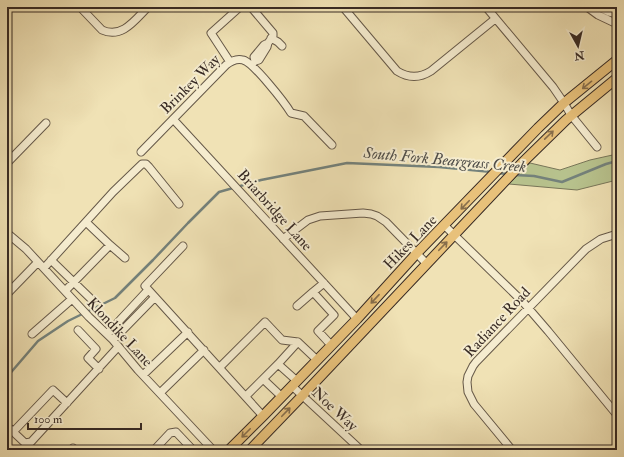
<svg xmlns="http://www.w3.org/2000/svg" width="624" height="457" font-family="'IM FELL Double Pica',serif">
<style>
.green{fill:#b8c38e;stroke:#787659}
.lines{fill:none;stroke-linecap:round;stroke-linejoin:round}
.stream{stroke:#74827c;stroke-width:2.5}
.minor-casing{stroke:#655848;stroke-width:9}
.major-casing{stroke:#372a24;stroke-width:11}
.minor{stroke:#f5eccf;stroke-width:7}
.major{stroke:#e8c17a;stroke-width:9}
.oneway{stroke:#876e4b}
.labels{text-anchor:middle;stroke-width:4;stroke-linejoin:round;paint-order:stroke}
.street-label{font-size:15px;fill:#372a24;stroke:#f5eccf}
.water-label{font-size:16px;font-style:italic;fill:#504e49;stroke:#f5eccf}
</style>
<rect width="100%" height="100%" fill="#f0e2b5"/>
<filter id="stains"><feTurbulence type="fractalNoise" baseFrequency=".005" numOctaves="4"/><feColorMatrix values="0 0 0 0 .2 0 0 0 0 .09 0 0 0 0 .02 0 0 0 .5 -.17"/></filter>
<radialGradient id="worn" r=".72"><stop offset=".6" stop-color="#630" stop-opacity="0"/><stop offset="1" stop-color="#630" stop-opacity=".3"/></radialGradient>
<path class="green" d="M617 154V180L577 190 509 184 530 163 560 170 590 160Z"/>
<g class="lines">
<path class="stream" d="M497 173 508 174
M515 175 534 176 562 182 606 164 617 161
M7 377 38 341 68 321 115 298 153 260 188 223 219 192 261 180 347 163 439 167 492 172"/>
<defs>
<path id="minor" d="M80 7 102 30C122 39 135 20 148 7
M251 7 273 33V36L268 43
M343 7 397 71C408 78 420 78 431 71L495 19
M486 7 553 87 564 103 571 115 597 147
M587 7 598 15 617 24
M599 7 609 12 617 14
M271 38 278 42 282 46
M230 62 211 33 240 7
M252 65 255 61 259 60 267 47 268 43 264 45 254 57 255 61
M173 119 357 319
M141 152 226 65C231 61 236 58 243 60 253 62 285 103 291 113L304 116 332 145
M7 163 46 123
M445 226 523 302 548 331 617 415
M7 233 26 249 89 317 113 340 138 370 213 450
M283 239 308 220 320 216 363 213 371 214 377 216 386 222 426 263
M110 245 125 258
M51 260 90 298
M44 268 113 192 142 164H146L149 167 179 204
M324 283 313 292 334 315 318 331 331 345
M65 291 110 245 86 222
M7 294 38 262
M155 297 145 286 183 246
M297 306 313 292
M78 330 96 349 88 358 99 369
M32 334 72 299
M107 334 148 290
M113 340 155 297 263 416
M278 364 297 381
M220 367 265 322 282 340 298 342 317 360
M143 375 188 332
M263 379 282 397
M292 386 361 450
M160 393 204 350
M246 396 278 364 298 342
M7 426 25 443 31 442 118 347
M13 432 53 390 67 403
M73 448 75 450
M155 450V449L170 433 176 432 193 450
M512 450 474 404 468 392 467 382 468 376 473 366 476 362 586 249 601 239 617 234"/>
<path id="major" d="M229 450 263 416 357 319 416 254 538 128 564 103 617 60
M250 450 302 396 522 163 566 120 617 78"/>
</defs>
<use href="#minor" class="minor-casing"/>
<use href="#major" class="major-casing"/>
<use href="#minor" class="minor"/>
<use href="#major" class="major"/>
</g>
<defs><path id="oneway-shaft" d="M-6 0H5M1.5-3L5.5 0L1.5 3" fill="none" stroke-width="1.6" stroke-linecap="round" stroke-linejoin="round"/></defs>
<g class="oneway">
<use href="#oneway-shaft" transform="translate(587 85) rotate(141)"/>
<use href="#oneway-shaft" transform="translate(549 135) rotate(-44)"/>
<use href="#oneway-shaft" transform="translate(465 205) rotate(134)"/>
<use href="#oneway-shaft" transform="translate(443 246) rotate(-46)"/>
<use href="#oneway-shaft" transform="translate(375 299) rotate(133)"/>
<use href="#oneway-shaft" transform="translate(286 412) rotate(-46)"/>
<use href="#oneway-shaft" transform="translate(246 433) rotate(135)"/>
</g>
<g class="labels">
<g class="street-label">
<text transform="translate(190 84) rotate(-45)" y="5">Brinkey Way</text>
<text transform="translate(275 210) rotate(48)" y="5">Briarbridge Lane</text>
<text transform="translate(410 242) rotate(-46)" y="5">Hikes Lane</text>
<text transform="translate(497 322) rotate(-47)" y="5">Radiance Road</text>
<text transform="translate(120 332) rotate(47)" y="5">Klondike Lane</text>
<text transform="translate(335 409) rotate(43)" y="5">Noe Way</text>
</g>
<g class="water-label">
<text transform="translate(445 159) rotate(5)" y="6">South Fork Beargrass Creek</text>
</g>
</g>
<rect width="624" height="457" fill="none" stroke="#f0e2b5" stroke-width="24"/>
<rect x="8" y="8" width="608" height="441" fill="none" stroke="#372a24" stroke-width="2"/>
<rect x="12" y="12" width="600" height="433" fill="none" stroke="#372a24"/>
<g transform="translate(578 46) rotate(172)" stroke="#f5eccf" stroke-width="3" paint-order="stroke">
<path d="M0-3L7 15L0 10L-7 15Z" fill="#372a24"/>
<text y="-6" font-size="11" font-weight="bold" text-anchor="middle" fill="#372a24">N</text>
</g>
<path d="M28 423v6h113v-6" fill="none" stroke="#372a24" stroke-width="2"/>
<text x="34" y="423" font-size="12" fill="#372a24" stroke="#f5eccf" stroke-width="3" paint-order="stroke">100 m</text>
<rect width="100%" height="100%" filter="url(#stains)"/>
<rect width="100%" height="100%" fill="url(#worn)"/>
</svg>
